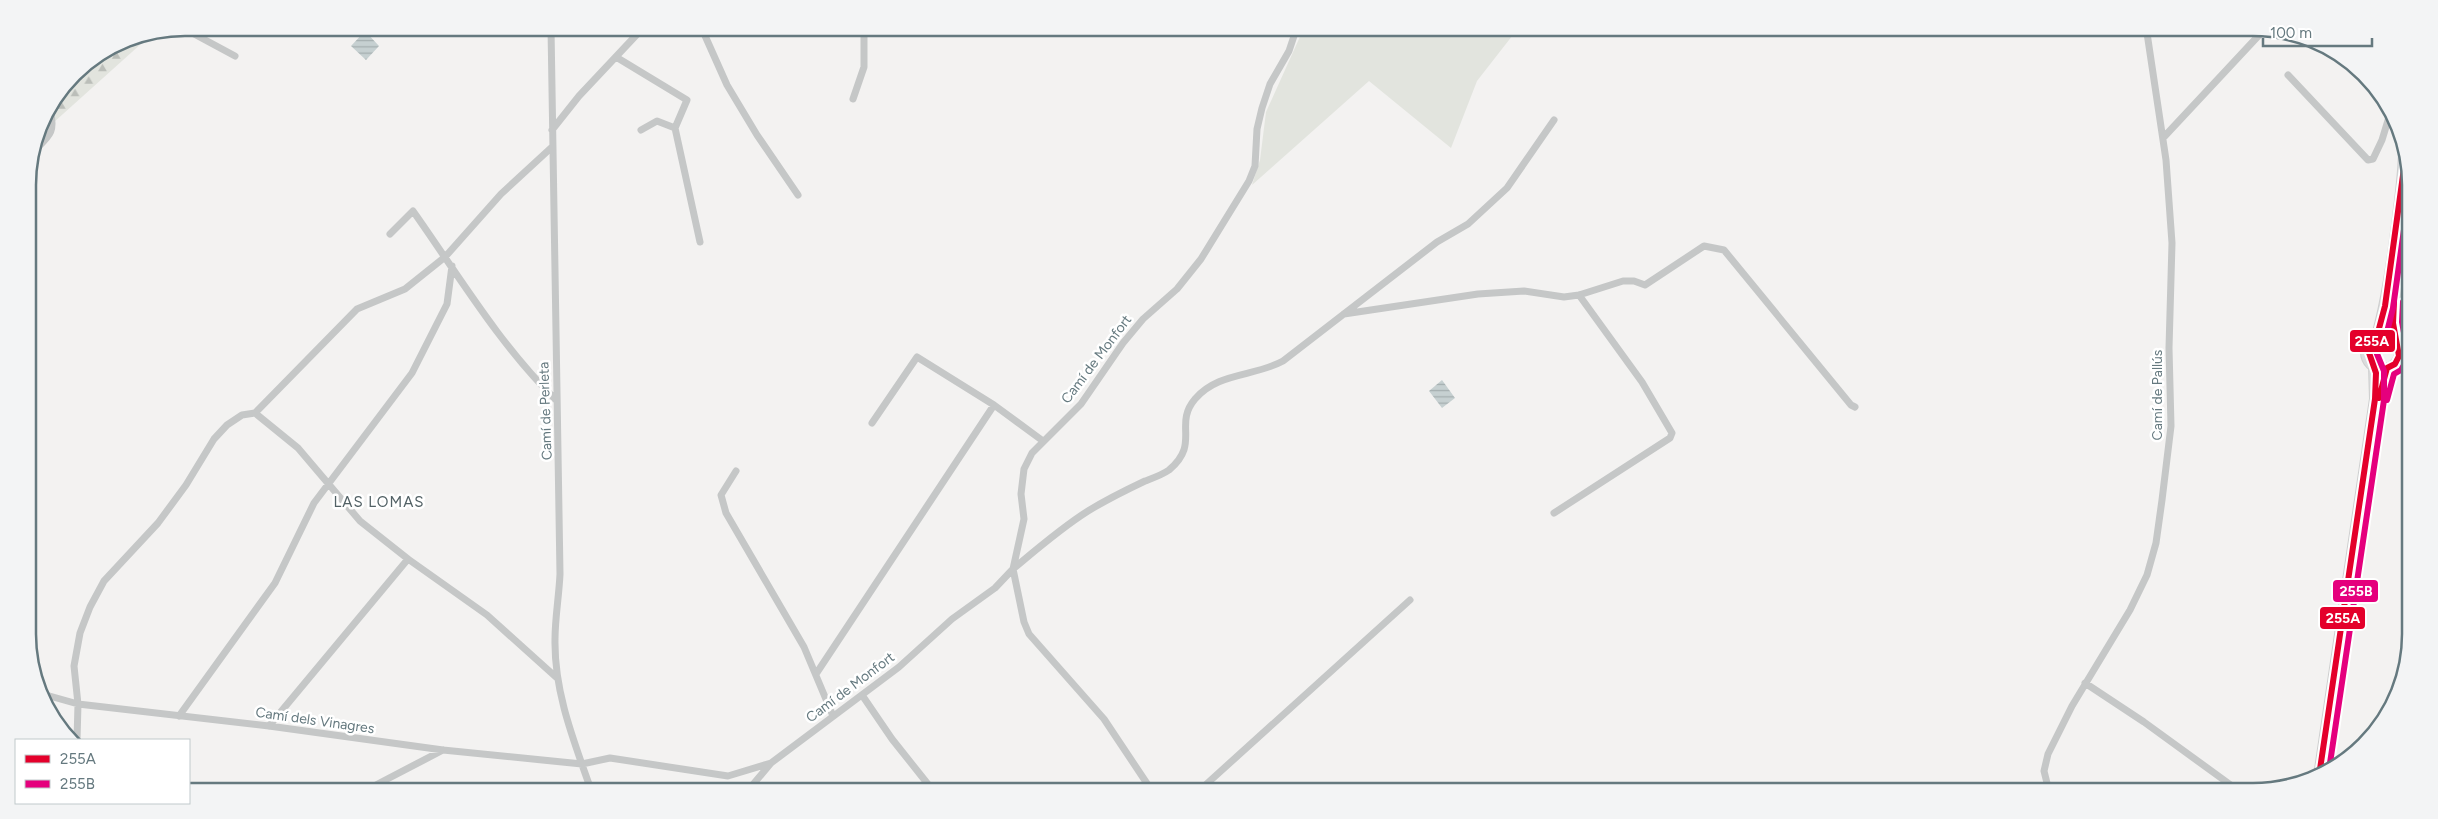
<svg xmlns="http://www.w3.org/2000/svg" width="2438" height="819" font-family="Figtree,sans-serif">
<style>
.green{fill:#e2e4de}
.forest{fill:url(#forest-firs)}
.water{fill:url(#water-rules)}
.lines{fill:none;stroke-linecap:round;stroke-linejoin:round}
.secondary-casing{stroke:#cecfcf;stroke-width:12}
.street{stroke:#c5c7c7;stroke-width:7}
.secondary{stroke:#dbdcdd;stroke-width:10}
.bus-1-casing{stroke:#fff;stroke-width:10}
.bus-2-casing{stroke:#fff;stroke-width:10}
.bus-1{stroke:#e4002b;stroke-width:6}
.bus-2{stroke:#e5007d;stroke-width:6}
.labels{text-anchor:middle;stroke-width:5;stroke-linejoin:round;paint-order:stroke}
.street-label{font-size:14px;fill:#65797f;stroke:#fff}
.neighbourhood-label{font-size:15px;letter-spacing:1px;fill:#526165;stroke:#fff}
.rim{fill:none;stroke:#65797f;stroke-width:2.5}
.line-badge{stroke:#fff;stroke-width:2}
.badge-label{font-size:14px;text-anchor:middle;font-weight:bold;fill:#fff}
</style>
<defs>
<pattern id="forest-firs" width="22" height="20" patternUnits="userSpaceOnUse" patternTransform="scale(1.25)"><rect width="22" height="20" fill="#e2e4de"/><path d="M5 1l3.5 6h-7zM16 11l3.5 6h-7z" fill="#bbbeb9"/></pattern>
<pattern id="water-rules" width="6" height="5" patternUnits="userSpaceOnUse" patternTransform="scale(1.25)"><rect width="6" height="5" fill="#c6d0d1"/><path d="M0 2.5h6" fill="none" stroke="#a4aeaf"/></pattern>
</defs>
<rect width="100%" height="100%" fill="#f3f2f1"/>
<path class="green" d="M1303 30 1516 31 1477 81 1451 148 1369 81 1252 185 1260 160 1266 112Z"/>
<path class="forest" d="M152 34 53 123 51 108 74 74 125 39Z"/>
<path class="water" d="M365 31 379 46 366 60 351 46Z
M1442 380 1455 398 1442 408 1429 391Z"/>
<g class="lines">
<defs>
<path id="secondary" d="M2366 352a17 17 0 1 1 34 0a17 17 0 1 1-34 0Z
M2377 336C2387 300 2392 263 2397 225 2400 200 2404 174 2404 148
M2395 340 2394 307 2407 210
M2379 399 2387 368
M2319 776 2375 399 2374 366"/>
</defs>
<use href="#secondary" class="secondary-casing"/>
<path class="street" d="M183 28 235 56
M551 28 560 574C559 596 555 618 555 639 554 691 573 739 590 787
M702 29 727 85 757 135 798 195
M616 57 687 100 675 128 657 121 641 130
M2288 75 2368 160 2373 159 2382 140 2389 117
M853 99 864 67V29
M675 128 700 242
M552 130 579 96 642 29
M2163 138 2261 33
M33 152C49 136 56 133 50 110
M390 234 413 211C459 276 499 344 556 400
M1344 314 1478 294 1524 291 1564 297 1579 295 1623 281H1634L1645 285 1704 246 1724 250 1851 405 1855 407
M2395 364 2406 376
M255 413 298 448 360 521 408 559 487 615 557 678
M872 423 917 357 994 405 1043 441
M736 471 721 495 726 513 804 647 833 716
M1554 513 1670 438 1672 433 1642 382 1579 295
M816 674 994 405
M2085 683 2144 722 2239 791
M46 695 78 704 269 726 443 750 582 764 610 758 728 776 771 763
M862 695 892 739 931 788
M179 716 275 583 314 503 412 373 447 304 452 266
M269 726 408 559
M77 740 78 704 74 666 80 633 90 607 104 581 158 523 186 485 214 439 227 425 242 415 255 413 357 309 405 289 445 257 501 194 552 147
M372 787 443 750
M750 788 771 763 899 667 952 619 995 588 1013 569 1024 519 1021 494 1024 469 1032 453 1081 404 1123 343 1143 319 1177 289 1201 259 1249 181 1255 166 1257 129 1262 108 1270 84 1289 51 1296 30
M1150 788 1104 719 1029 634 1024 622 1013 569C1037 549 1061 528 1088 511 1106 500 1126 490 1145 481 1153 478 1162 475 1169 470 1201 443 1173 425 1195 399 1218 372 1254 377 1283 361L1437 242 1468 224 1507 188 1554 120
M1201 789 1410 600
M2049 791 2044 771 2048 754 2072 706 2130 610 2147 575 2156 543 2162 500 2171 426 2169 348 2172 243 2166 160 2147 33"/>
<use href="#secondary" class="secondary"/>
<defs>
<path id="bus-1" d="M2379 398 2387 368 2395 364 2399 356 2393 323 2394 302
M2319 776 2375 399 2376 373 2367 347 2377 336 2385 306 2404 168V148"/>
<path id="bus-2" d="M2403 302 2402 322 2407 349
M2387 400 2394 374 2401 370 2407 360
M2329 770 2384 400V371L2375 349 2385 340 2393 308 2407 208"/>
</defs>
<use href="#bus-1" class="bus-1-casing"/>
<use href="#bus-2" class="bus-2-casing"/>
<use href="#bus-1" class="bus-1"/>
<use href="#bus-2" class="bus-2"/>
</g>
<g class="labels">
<g class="street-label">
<text transform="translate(1096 359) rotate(-53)" y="5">Camí de Monfort</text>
<text transform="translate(2157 395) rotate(-90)" y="5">Camí de Pallús</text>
<text transform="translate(545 411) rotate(-92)" y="5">Camí de Perleta</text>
<text transform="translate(850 687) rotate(-37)" y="5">Camí de Monfort</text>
<text transform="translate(315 720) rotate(8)" y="5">Camí dels Vinagres</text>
</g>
<g class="neighbourhood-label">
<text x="379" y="507">LAS LOMAS</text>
</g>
</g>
<path d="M0 0H2438V819H0ZM185 36H2253A149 149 0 0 1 2402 185V634A149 149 0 0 1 2253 783H185A149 149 0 0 1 36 634V185A149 149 0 0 1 185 36Z" fill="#f3f4f5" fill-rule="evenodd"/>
<path class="rim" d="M185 36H2253A149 149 0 0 1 2402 185V634A149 149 0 0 1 2253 783H185A149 149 0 0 1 36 634V185A149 149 0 0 1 185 36Z"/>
<g class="line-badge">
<rect x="2349" y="329" width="47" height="24" rx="5" fill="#e4002b"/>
<rect x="2332" y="579" width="47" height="24" rx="5" fill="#e5007d"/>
<rect x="2319" y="606" width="47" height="24" rx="5" fill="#e4002b"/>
</g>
<g class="badge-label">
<text x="2372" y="346">255A</text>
<text x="2356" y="596">255B</text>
<text x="2343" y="623">255A</text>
</g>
<rect x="15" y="739" width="175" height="65" fill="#ffffff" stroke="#c1c9cc"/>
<rect x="25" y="755" width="25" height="8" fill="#e4002b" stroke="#c1c9cc"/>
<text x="60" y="764" font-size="15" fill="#65797f">255A</text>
<rect x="25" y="780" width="25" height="8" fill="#e5007d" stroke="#c1c9cc"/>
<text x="60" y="789" font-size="15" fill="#65797f">255B</text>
<path d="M2263 38v8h109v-8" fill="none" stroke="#65797f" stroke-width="2.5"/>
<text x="2270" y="38" font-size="15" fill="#65797f" stroke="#ffffff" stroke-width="4" paint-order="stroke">100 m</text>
</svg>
